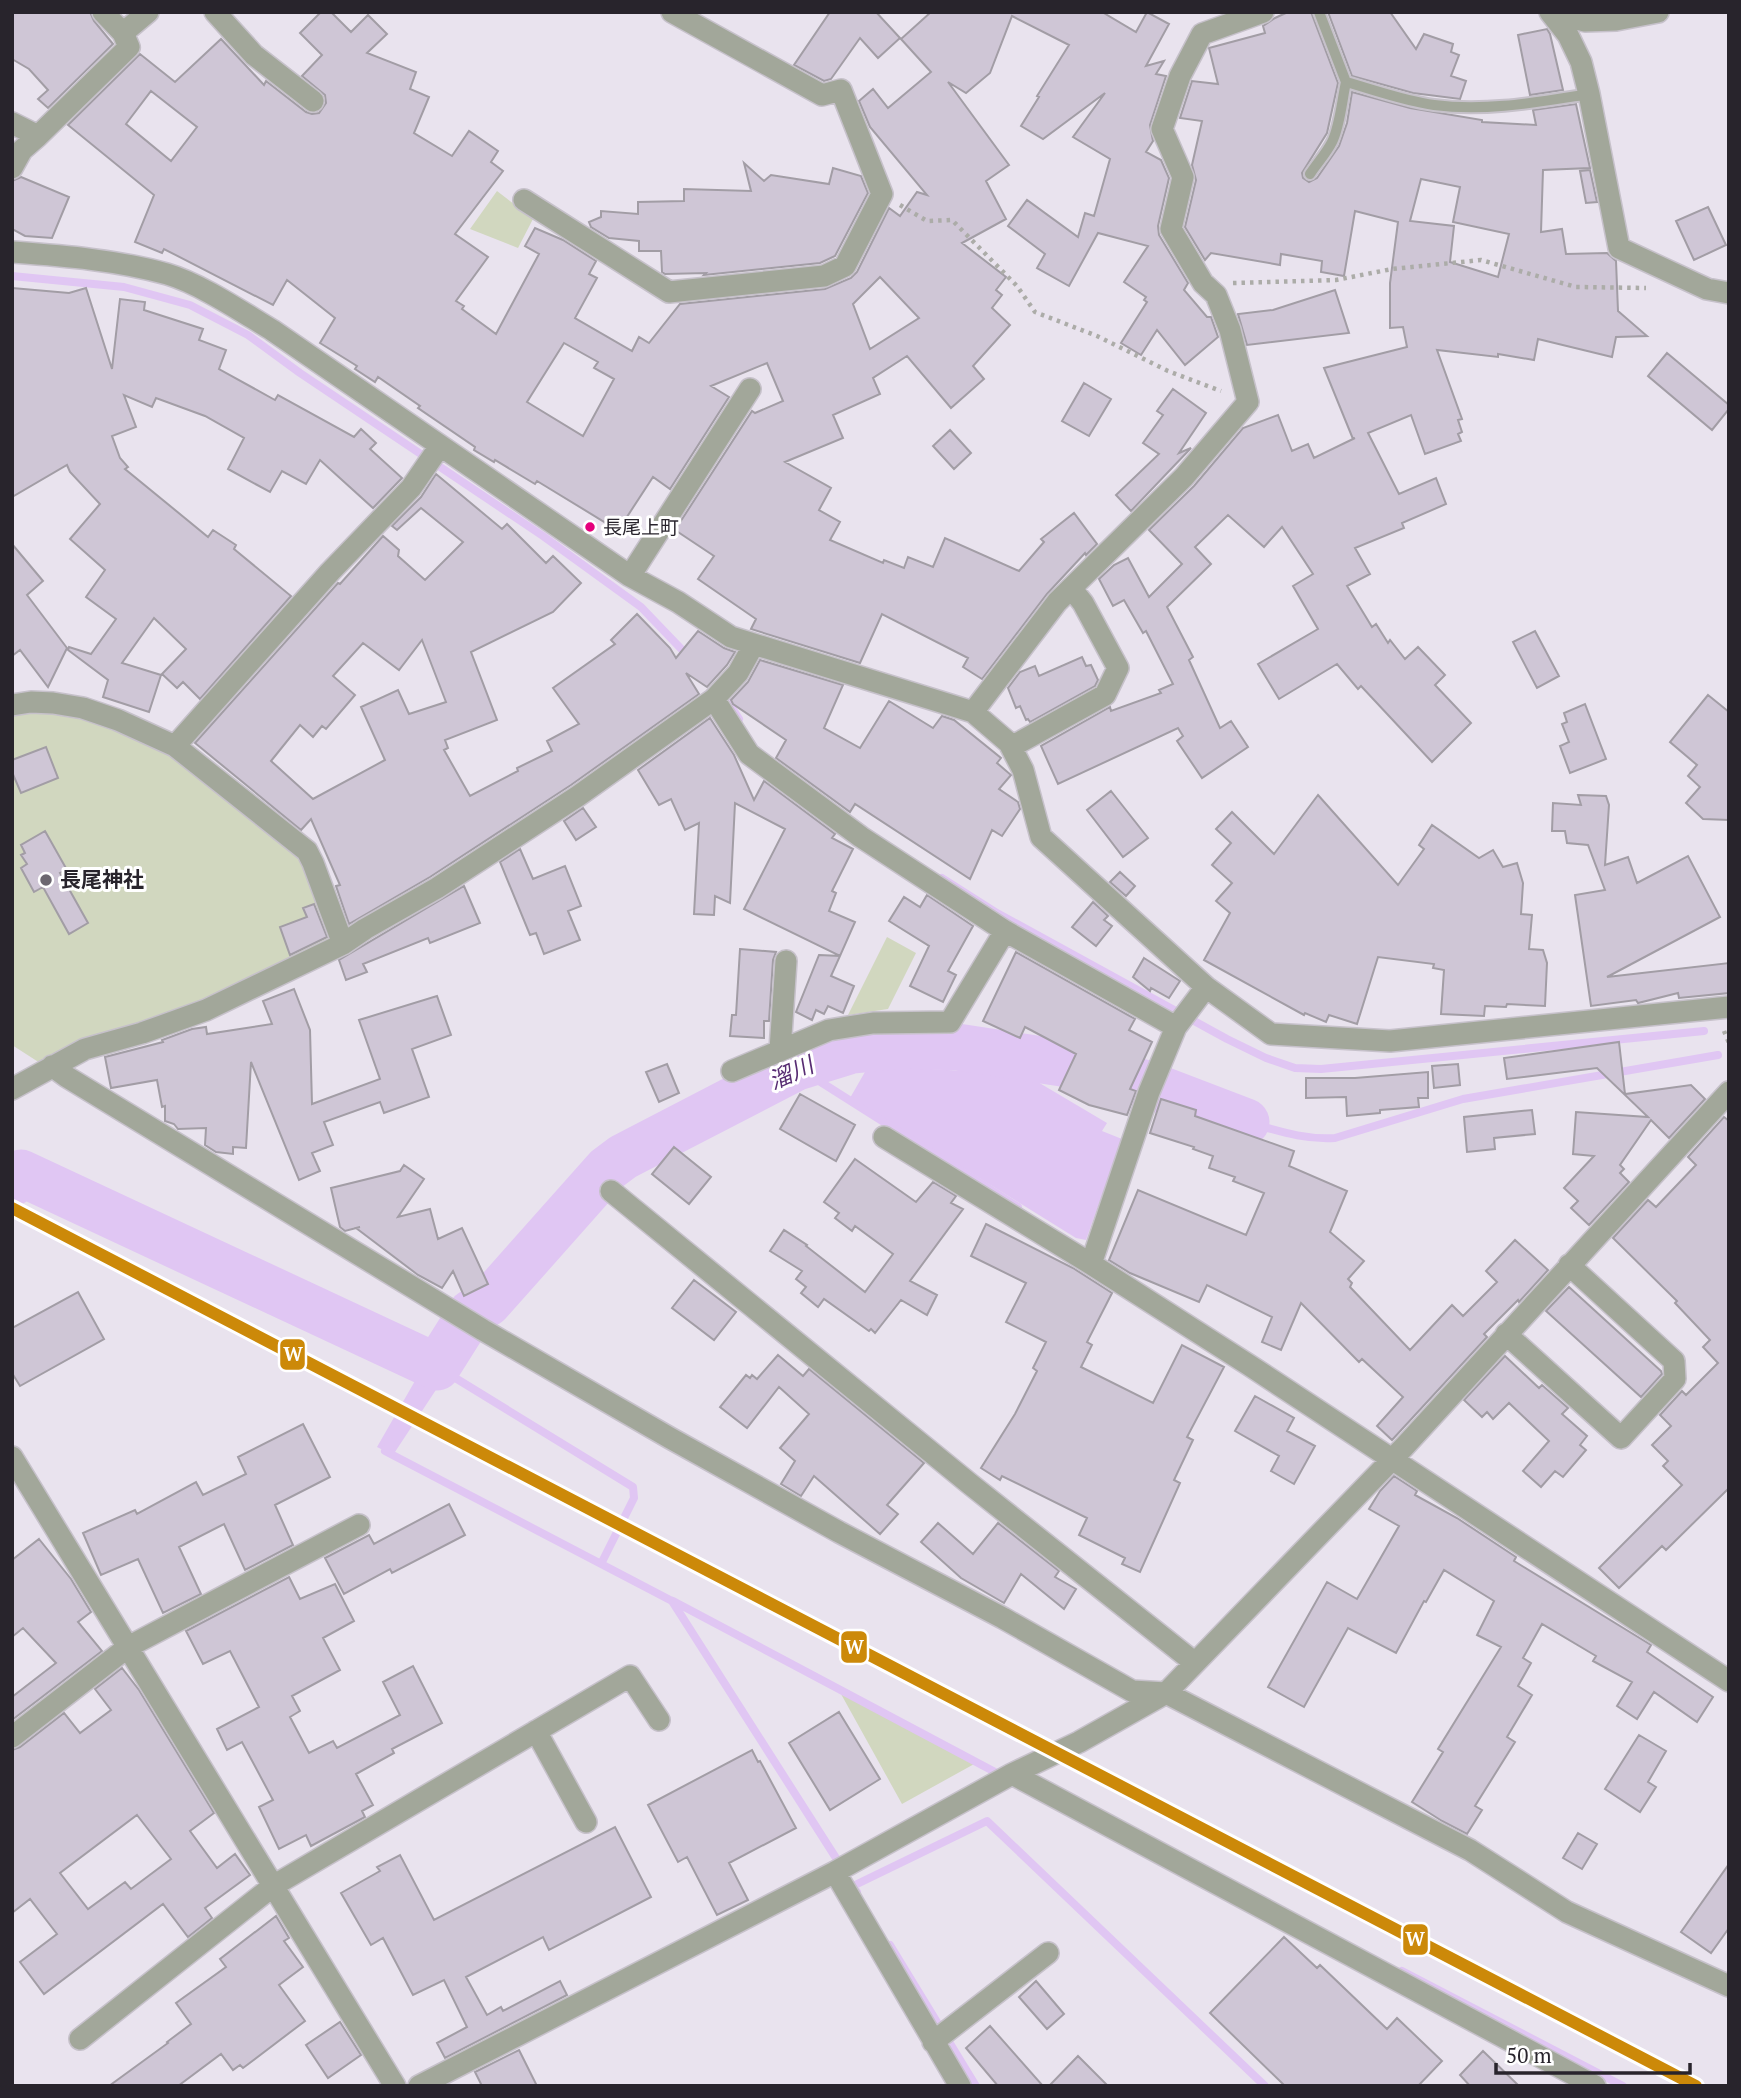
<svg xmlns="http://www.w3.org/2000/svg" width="1741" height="2098" font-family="'PT Serif','Noto Sans JP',serif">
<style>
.green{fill:#d1d7bf}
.water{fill:#e0c6f3}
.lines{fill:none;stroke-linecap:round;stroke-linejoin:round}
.stream{stroke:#e0c6f3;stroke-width:8}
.river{stroke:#e0c6f3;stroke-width:47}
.building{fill:#cfc6d6;stroke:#a29da5;stroke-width:2;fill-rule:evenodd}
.service-casing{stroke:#c6c1ca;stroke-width:14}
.minor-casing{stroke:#c6c1ca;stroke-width:24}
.path{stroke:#acaca8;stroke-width:4.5;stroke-dasharray:3.5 5;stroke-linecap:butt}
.service{stroke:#a2a79a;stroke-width:10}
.minor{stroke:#a2a79a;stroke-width:21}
.rail-1-casing{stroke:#fff;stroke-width:18}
.rail-1{stroke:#cc8909;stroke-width:12}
.bus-dot{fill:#e5007d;stroke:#fff;stroke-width:2.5}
.poi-dot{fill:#6c6770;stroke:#fff;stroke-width:2.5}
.labels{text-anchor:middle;stroke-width:6;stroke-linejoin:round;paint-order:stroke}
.bus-label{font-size:19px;fill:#28242c;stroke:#fff;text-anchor:start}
.poi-label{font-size:21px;font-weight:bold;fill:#28242c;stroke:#fff;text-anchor:start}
.water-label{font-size:23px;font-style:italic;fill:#582d73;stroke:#fff}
.line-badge{stroke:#fff;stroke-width:2.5}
.badge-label{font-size:19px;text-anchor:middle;font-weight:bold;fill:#fff}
</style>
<rect width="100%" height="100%" fill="#e9e3ee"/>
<path class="green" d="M497 191 533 219 518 248 470 229Z
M12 711 78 713 171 752 304 861 337 941 207 1002 89 1038 40 1063 12 1045Z
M887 937 916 953 888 1009 848 1015Z
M841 1694 976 1763 902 1804Z"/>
<path class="water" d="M869 1065 1026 1075 1107 1123 1102 1131 1122 1139 1086 1240 1076 1238 850 1098Z
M458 1306 482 1320 393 1455 377 1447Z"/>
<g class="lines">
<path class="stream" d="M12 276 124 287 190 305 248 335 300 373 543 536 641 607 688 656
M721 691 739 719
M942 878 997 913 1227 1039 1266 1058 1295 1068 1321 1069 1704 1031
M797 1067 1018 1207
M1246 1122C1276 1130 1303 1140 1335 1138L1463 1099 1718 1055
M439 1368 633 1487 634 1498 601 1564
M391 1442 385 1451 672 1601 836 1858
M673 1601 995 1772
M857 1892 853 1886 987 1821 1265 2086
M890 1945 976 2086
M1402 1971 1623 2086"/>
<path class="river" d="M12 1183 21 1173 437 1367 471 1313 488 1303 607 1169 623 1157 797 1067 852 1050 902 1045 957 1047 1062 1063 1144 1083 1246 1122"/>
</g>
<path class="building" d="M12 12H90L94 21 113 44 48 108 38 99 48 90 29 69 12 59Z
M321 12H331L351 32 368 15 387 34 367 53 416 72 410 89 429 97 414 133 452 156 469 131 498 151 491 162 503 171 455 234 488 257 456 301 464 306 462 309 496 334 539 254 525 246 535 228 563 240 596 261 589 274 597 278 575 318 632 351 639 337 649 343 680 304 825 289 851 278 857 272 889 208 900 216 917 192 927 195 870 127 859 101 873 89 888 108 931 72 901 39 931 12H1102L1136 32 1147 12 1169 24 1146 66 1164 61 1156 74 1166 76 1150 125 1153 141 1146 152 1161 160 1169 178 1158 226 1159 235 1188 283 1184 290 1207 317H1211L1218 337 1185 365 1157 330 1141 355 1121 343 1147 302 1144 300 1146 297 1124 282 1148 246 1098 233 1069 286 1037 268 1045 254 1008 226 1027 200 1078 237 1085 213 1094 216 1110 159 1073 137 1105 93 1043 139 1021 126 1039 97 1037 96 1069 45 1012 16 990 73 966 93 948 82 1009 165 986 181 1006 219 962 243 1006 277 996 290 1002 295 992 308 1010 325 973 366 984 379 951 408 907 356 873 378 880 394 833 415 843 438 785 462 831 488 819 510 840 522 830 540 883 563 884 560 904 568 908 557 933 567 945 538 1019 571 1044 542 1041 539 1074 513 1097 544 1086 555 1085 553 1047 594 982 679 963 667 968 658 882 614 860 663 751 629 756 619 698 579 714 556 675 530 752 411 755 413 783 401 767 363 711 386 729 397 670 489 653 477 621 526 609 518 606 523 537 481 535 484 495 460 494 462 474 450 475 447 418 408 420 406 378 377 375 382 355 369 357 366 320 343 335 318 287 280 273 305 164 249 162 253 135 242 154 195 68 125 140 54 175 82 221 39 264 85 266 81 306 112 312 114 319 113 326 103 325 95 302 76 322 55 300 33ZM151 91 197 127 171 161 126 124ZM880 277 919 318 870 349 853 304ZM564 343 598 362 594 368 614 379 583 436 527 402Z
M830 12H876L900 38 878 58 860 38 831 79 824 81 794 65Z
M1288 12H1311L1338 83 1327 133 1302 173 1303 178 1309 182 1317 178 1339 146 1347 123 1352 92 1410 108 1482 120V122L1536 125 1533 110 1576 104 1590 168 1543 170 1541 232 1562 229 1566 254 1607 253 1616 261 1618 311 1647 336 1616 337 1612 357 1538 339 1534 360 1498 354V357L1437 350 1462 419 1458 420 1462 432 1458 434 1461 441 1425 454 1411 415 1368 433 1399 494 1436 478 1446 504 1402 523 1404 528 1355 548 1370 574 1347 586 1372 627 1376 624 1388 643 1390 640 1405 659 1418 647 1445 675 1435 685 1471 723 1432 762 1361 686 1358 689 1337 664 1279 699 1258 664 1318 629 1293 586 1313 574 1282 527 1264 547 1228 515 1195 547 1211 564 1167 607 1193 657 1189 660 1220 728 1231 721 1248 747 1202 778 1177 741 1183 736 1178 728 1058 784 1041 746 1110 707 1111 711 1161 693 1159 690 1173 684 1146 631 1143 633 1124 600 1113 606 1099 579 1114 565 1128 558 1149 597 1182 564 1149 530 1194 486 1243 428 1278 415 1292 451 1308 444 1314 458 1355 438 1353 439 1324 368 1407 347 1403 327 1390 328V283L1398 222 1355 211 1344 276 1321 272 1322 261 1281 254 1280 265 1211 253 1205 260 1185 227 1196 180 1192 165 1202 121 1180 118 1192 81 1218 84 1209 48 1265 33 1263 26 1275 18ZM1421 179 1460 187 1453 222 1509 234 1498 277 1450 262 1454 226 1410 221Z
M1328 12H1390L1416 49 1424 34 1453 44 1451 52 1459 55 1451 76 1466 81 1460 99 1413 93 1352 76Z
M1547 29 1550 34 1563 90 1530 95 1518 35Z
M744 163 764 181 771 175 829 184 833 168 861 176 868 193 835 256 820 263 704 275 706 273 665 274 662 272 661 251H639V241L609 238 591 227 589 222 601 217V211L638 214V202L684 201V189L751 191Z
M1590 170 1597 202 1586 203 1580 171Z
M21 177 69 197 52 238 25 236 12 229V181Z
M1708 207 1726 245 1694 260 1676 221Z
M12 288 69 293 86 288 112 369 120 299 145 302 144 310 203 329 199 340 226 350 219 369 275 400 278 395 354 437 361 429 376 443 370 449 402 478 373 508 320 460 306 484 282 471 270 492 228 469 244 438 205 416 156 398 152 407 124 395 136 427 112 436 120 458 128 467 125 469 208 537 213 530 236 545 234 549 291 596 200 699 183 682 177 688 162 674 186 649 154 618 122 663 161 675 149 712 103 697 108 680 68 650 69 647 91 654 116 619 86 597 105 570 70 539 100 504 70 472 67 465 12 497Z
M1335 290 1349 333 1247 345 1238 314 1273 310Z
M1667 353 1729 405V409L1712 430 1648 376Z
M1084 383 1111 399 1089 436 1062 421Z
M1173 389 1206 413 1179 453 1191 448 1131 511 1116 495 1159 454 1143 443 1163 415 1157 411Z
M950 430 971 453 954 469 933 446Z
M436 474 502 529 507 524 546 563 553 556 581 583 553 612 471 652 497 720 445 740 448 748 444 750 470 796 518 771 517 768 552 751 547 741 579 724 553 688 615 644 611 640 637 614 670 648 676 658 698 631 724 648 735 652 727 665 707 687 686 673 699 694 571 785 430 877 349 924 336 886 340 885 311 819 301 830 195 743 338 583 340 584 383 536 399 550 398 556 425 580 463 542 421 508 397 530 392 526 421 497ZM422 640 446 702 409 714 398 690 361 707 385 760 313 799 271 761 300 725 313 737 322 726 326 729 355 695 333 676 363 643 399 670Z
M12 544 43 581 27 595 67 648 48 687 20 650 12 656Z
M1535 631 1559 676 1537 688 1513 642Z
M1082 657 1086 666 1091 665 1098 680 1095 686 1030 722 1028 719 1026 720 1020 706 1016 708 1008 688 1020 672 1035 666 1039 676Z
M760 660 843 685 824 728 860 748 889 701 933 728 942 716 954 720 1001 758 997 763 1011 775 999 789 1018 802 1020 809 1002 836 992 830 970 879 855 804 850 812 776 758 786 740 733 704 731 700 748 682Z
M1708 695 1729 712V820L1703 819 1686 803 1700 787 1688 776 1697 765 1670 742Z
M1585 704 1606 759 1570 773 1560 746 1569 742 1562 724 1567 722 1564 713Z
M710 718 734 755 754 800 764 781 835 834 832 838 853 849 832 891 836 893 829 911 855 922 840 956 744 909 785 829 735 803 730 903 715 896 714 915 694 914 699 823 685 830 671 799 659 805 638 770Z
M46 747 58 778 21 793 12 772V760Z
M1111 791 1148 838 1123 857 1087 810Z
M1318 795 1398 885 1424 849 1419 845 1432 825 1479 858 1493 850 1503 867 1517 863 1523 883 1521 914 1532 915 1529 949 1543 950 1547 963 1545 1006 1507 1004 1506 1007 1485 1006 1484 1016 1441 1014 1444 970 1433 968 1434 964 1378 957 1357 1024 1329 1015 1326 1022 1305 1013 1304 1015 1204 960 1230 913 1216 901 1232 883 1212 865 1231 843 1216 829 1232 812 1274 854Z
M1578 795 1606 796 1609 805 1605 865 1628 857 1637 883 1688 856 1720 917 1607 977 1729 963V993L1679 998 1678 993 1638 1003 1636 1000 1591 1006 1575 895 1605 890 1588 845 1567 843 1565 831H1552L1553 803 1581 805Z
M583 808 596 827 576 840 564 821Z
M45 831 67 870 60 873 88 923 69 934 43 887 34 892 21 868 27 864 21 855 25 853 21 845Z
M520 849 533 879 565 866 581 906 568 911 580 940 544 954 536 933 530 935 500 862Z
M1120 872 1135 886 1126 896 1110 882Z
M464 886 480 923 430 943 428 938 363 964 367 972 346 980 339 960Z
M927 895 973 926 948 971 956 975 943 1002 910 986 929 946 889 921 904 897 920 907Z
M1093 902 1108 916 1104 920 1112 926 1096 946 1072 927Z
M314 904 327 937 290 955 280 927 307 917 303 908Z
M740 949 776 952 773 960 769 1021H764V1038L730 1036 732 1015H736Z
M1016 952 1135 1019 1129 1030 1152 1042 1130 1089 1136 1091 1127 1115 1089 1105 1059 1090 1076 1054 1025 1027 1020 1038 983 1021Z
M819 955 840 956 831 976 854 986 843 1013 828 1006 824 1014 816 1010 812 1020 796 1012Z
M1144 958 1180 981 1169 998 1151 988 1150 991 1133 977Z
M294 989 310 1030 312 1104 380 1079 359 1020 437 996 451 1035 412 1049 429 1097 384 1113 380 1102 324 1122 333 1145 312 1153 320 1171 299 1180 251 1062 246 1148 233 1147V1154L216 1152 205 1145 206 1128 178 1129 174 1124 165 1121V1106L162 1107 157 1080 111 1088 105 1057 163 1042 162 1040 192 1029 206 1027 207 1034 272 1024 263 1001Z
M1619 1042 1625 1094 1691 1085 1705 1099 1669 1138 1651 1120 1620 1165 1624 1169 1620 1173 1629 1182 1589 1225 1571 1208 1578 1201 1564 1188 1594 1156 1573 1154 1576 1112 1648 1117 1597 1068 1507 1079 1504 1058Z
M667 1064 679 1093 659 1102 646 1072Z
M1458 1064 1460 1085 1434 1088 1432 1066Z
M1428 1072V1098H1418L1419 1107 1380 1110V1113L1347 1116 1346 1097 1306 1098V1078H1355Z
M800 1094 855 1125 836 1161 780 1129Z
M1161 1099 1196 1110 1195 1116 1294 1151 1289 1166 1347 1191 1330 1232 1364 1261 1348 1279 1352 1283 1350 1287 1410 1350 1452 1305 1463 1316 1497 1282 1486 1271 1515 1240 1548 1270 1519 1302 1518 1300 1484 1334 1487 1337 1392 1440 1377 1426 1403 1397 1362 1359 1359 1362 1301 1303 1281 1350 1262 1342 1272 1317 1207 1285 1199 1302 1130 1273 1109 1260 1138 1190 1246 1235 1264 1193 1233 1181 1235 1177 1209 1168 1213 1156 1193 1149 1194 1147 1150 1133Z
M1532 1110 1535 1134 1494 1138 1495 1149 1467 1152 1464 1117Z
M1724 1117 1729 1121V1488L1666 1550 1662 1546 1619 1588 1599 1568 1682 1485 1663 1466 1668 1461 1652 1445 1671 1426 1660 1415 1682 1391 1686 1395 1718 1363 1703 1347 1710 1340 1675 1303 1677 1301 1613 1238 1648 1200 1656 1207 1696 1165 1688 1157Z
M674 1147 711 1177 689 1204 652 1174Z
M855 1159 916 1202 933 1182 956 1196 951 1203 963 1209 910 1281 937 1295 927 1315 901 1300 875 1333 871 1329 869 1331 824 1299 818 1307 801 1293 806 1287 796 1279 802 1271 770 1251 784 1230 807 1245 806 1246 865 1292 893 1254 855 1226 852 1231 835 1218 839 1213 824 1202Z
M404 1165 424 1179 398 1217 430 1209 438 1239 462 1228 488 1284 464 1296 453 1271 442 1288 418 1275 356 1228 360 1227 345 1231 340 1227 331 1188 400 1171Z
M986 1224 1073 1268 1112 1293 1087 1342 1092 1345 1081 1367 1153 1403 1182 1345 1224 1367 1187 1437 1193 1440 1174 1480 1180 1483 1140 1572 1122 1564 1125 1558 1079 1535 1087 1518 1002 1476 1000 1480 981 1468 1015 1414 1037 1371 1033 1368 1046 1342 1006 1322 1026 1283 971 1256Z
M694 1280 736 1312 714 1340 672 1308Z
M1569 1287 1661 1371 1662 1374 1641 1397 1546 1311Z
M78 1292 104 1339 20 1386 12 1373V1328Z
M778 1355 803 1376 809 1369 924 1463 887 1505 898 1514 880 1534 814 1476 801 1496 781 1484 795 1461 780 1448 809 1414 779 1387 747 1428 720 1407 746 1375 750 1378 752 1375 757 1379Z
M1505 1356 1539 1388 1542 1385 1568 1408 1562 1414 1587 1436 1580 1445 1586 1450 1563 1477 1555 1471 1541 1487 1523 1471 1549 1441 1509 1403 1493 1419 1487 1412 1482 1417 1464 1400Z
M1255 1396 1294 1418 1287 1431 1315 1446 1294 1484 1271 1471 1279 1456 1235 1431Z
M303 1424 330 1477 275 1505 293 1545 245 1570 224 1524 179 1547 201 1594 163 1613 138 1559 101 1575 83 1533 135 1510 137 1514 196 1482 203 1495 246 1474 238 1457Z
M1394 1476 1417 1491 1415 1495 1457 1518 1516 1557 1514 1561 1651 1645 1647 1652 1713 1697 1697 1722 1654 1692 1637 1719 1617 1706 1632 1682 1593 1661 1596 1656 1542 1624 1523 1658 1531 1663 1518 1686 1532 1695 1507 1737 1515 1742 1475 1806 1482 1810 1467 1834 1442 1821 1412 1802 1443 1752 1438 1749 1501 1647 1477 1635 1494 1601 1444 1570 1426 1602 1424 1601 1396 1653 1348 1628 1304 1707 1268 1687 1327 1582 1357 1599 1399 1526 1369 1509 1380 1491Z
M449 1504 465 1535 392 1573 390 1569 344 1594 325 1558 369 1535 374 1544Z
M938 1523 973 1554 998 1523 1059 1571 1055 1577 1076 1589 1064 1609 1021 1574 1004 1603 961 1578 921 1542Z
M39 1539 71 1579 91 1612 78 1622 102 1651 12 1720V1697L56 1663 23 1628 12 1637V1560Z
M289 1577 300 1599 335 1584 354 1621 323 1638 340 1670 292 1696 300 1711 290 1717 309 1753 333 1741 337 1748 400 1715 383 1682 413 1666 442 1723 392 1749 394 1753 356 1774 373 1805 362 1811 365 1817 311 1846 306 1835 279 1849 259 1807 273 1800 242 1742 227 1750 217 1729 259 1707 230 1651 203 1664 186 1631Z
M122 1668 139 1690 214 1813 190 1831 217 1868 235 1854 250 1875 205 1908 212 1918 188 1937 163 1904 44 1994 20 1962 57 1934 30 1899 12 1913V1750L20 1747 64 1713 80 1733 111 1710 95 1689ZM137 1815 171 1859 131 1889 125 1882 88 1909 60 1873Z
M839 1712 880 1779 830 1810 789 1743Z
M1639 1735 1666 1751 1648 1782 1656 1787 1640 1812 1605 1789Z
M752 1750 758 1762 760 1761 796 1828 729 1863 748 1900 717 1915 687 1857 678 1862 648 1805Z
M615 1827 651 1897 549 1950 543 1937 466 1977 487 2015 501 2007 503 2011 560 1981 567 1995 445 2058 437 2043 467 2027 444 1980 413 1995 383 1938 371 1945 341 1893 380 1871 377 1867 400 1855 434 1920Z
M1578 1833 1597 1844 1582 1869 1563 1858Z
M1729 1864V1928L1711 1953 1681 1932Z
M276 1916 289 1938 284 1941 303 1967 279 1985 305 2021 243 2068 240 2065 233 2070 221 2054 178 2086H109L168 2043 167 2042 191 2024 176 2003 226 1967 220 1959Z
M1284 1937 1317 1968 1320 1965 1387 2029 1397 2018 1442 2061 1418 2086H1285L1210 2013Z
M1036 1981 1064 2014 1047 2029 1019 1997Z
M340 2022 361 2055 328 2078 306 2045Z
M990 2026 1043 2086H998L966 2048Z
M519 2050 537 2086H482L475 2072Z
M1483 2051 1519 2086H1470L1460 2075Z
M1078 2056 1108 2086H1049Z"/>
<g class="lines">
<defs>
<path id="service" d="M1319 12 1346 82C1375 90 1404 101 1434 105 1486 112 1538 102 1589 94
M1310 174C1317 163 1326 154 1332 142 1340 126 1342 100 1346 82"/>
<path id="minor" d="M103 12 123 33
M215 12 254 55 313 101
M1550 12 1568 35 1581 62 1589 94 1619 248 1707 289 1729 293
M1550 12 1585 21 1616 20 1658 12
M12 123 38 136 129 47 123 33 148 12
M12 168 22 150 38 136
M524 200 669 292 824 276 845 266 882 194 841 90 822 95 672 12
M12 252C64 256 117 260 167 274 201 284 242 312 272 330L630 576 678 602 731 637 973 712 1009 743 1023 770 1041 837 1206 987 1271 1034 1390 1041 1729 1007
M630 576 750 389
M714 699 749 754 861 837 1005 931 1176 1027
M12 705 31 702 53 703 83 708 118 720 175 746 307 851 313 863 343 944
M973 712 1057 602 1184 477 1248 402 1230 330 1216 295 1203 283 1171 229 1183 177 1162 129 1180 76 1202 34 1263 12
M175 746 330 572 411 488 440 446
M1011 747 1105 695 1118 668 1083 603 1071 588
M780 1050 786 961
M52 1066 67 1077 483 1330 670 1438 839 1532 1003 1618 1132 1691 1166 1693 1470 1850 1567 1912 1729 1986
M732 1071 829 1030 873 1023 950 1022 1005 931
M12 1089 85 1049 142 1033 206 1010 343 944 365 929 437 888 578 796 714 699 738 673 753 646
M884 1137 1091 1264 1249 1365 1729 1681
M611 1191 970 1484 1195 1663
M1091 1264 1149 1092 1176 1027 1206 987
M1506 1334 1621 1438 1675 1379 1674 1361 1569 1265
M12 1457 395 2086
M536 1731 586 1822
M12 1737 128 1647 359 1525
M1012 1774 1595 2086
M835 1872 960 2086
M80 2039 273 1886 630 1676 659 1720
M933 2042 1048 1953
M419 2086 835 1872 1012 1774 1079 1742 1166 1693 1404 1447 1729 1092"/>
</defs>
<use href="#service" class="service-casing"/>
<use href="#minor" class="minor-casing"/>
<path class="path" d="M900 205 927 221 952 220 1017 286 1035 312 1097 336 1168 371 1221 391
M1233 283 1336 280 1392 269 1481 260 1576 287 1646 288
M1724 1031 1729 1043"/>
<use href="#service" class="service"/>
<use href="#minor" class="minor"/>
<defs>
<path id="rail-1" d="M12 1208 1696 2086"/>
</defs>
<use href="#rail-1" class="rail-1-casing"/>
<use href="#rail-1" class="rail-1"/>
</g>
<circle class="bus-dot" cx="590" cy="527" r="6"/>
<circle class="poi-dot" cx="46" cy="880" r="7"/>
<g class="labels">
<g class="bus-label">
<text x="603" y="534">長尾上町</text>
</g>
<g class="poi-label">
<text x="60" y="887">長尾神社</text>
</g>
<g class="water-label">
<text transform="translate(791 1073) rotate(-24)" y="8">溜川</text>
</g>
</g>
<g class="line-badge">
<rect x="279" y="1338" width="27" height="33" rx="7" fill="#cc8909"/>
<rect x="840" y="1630" width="28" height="34" rx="7" fill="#cc8909"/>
<rect x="1402" y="1923" width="27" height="33" rx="7" fill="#cc8909"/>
</g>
<g class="badge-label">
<text x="293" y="1361">W</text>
<text x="854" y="1654">W</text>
<text x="1415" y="1946">W</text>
</g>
<rect width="1741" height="2098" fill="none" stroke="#28242c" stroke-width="28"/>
<path d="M1496 2063v10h194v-10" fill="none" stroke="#28242c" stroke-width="3.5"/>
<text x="1506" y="2063" font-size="21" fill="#28242c" stroke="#ffffff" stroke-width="5" paint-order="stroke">50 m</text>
</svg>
